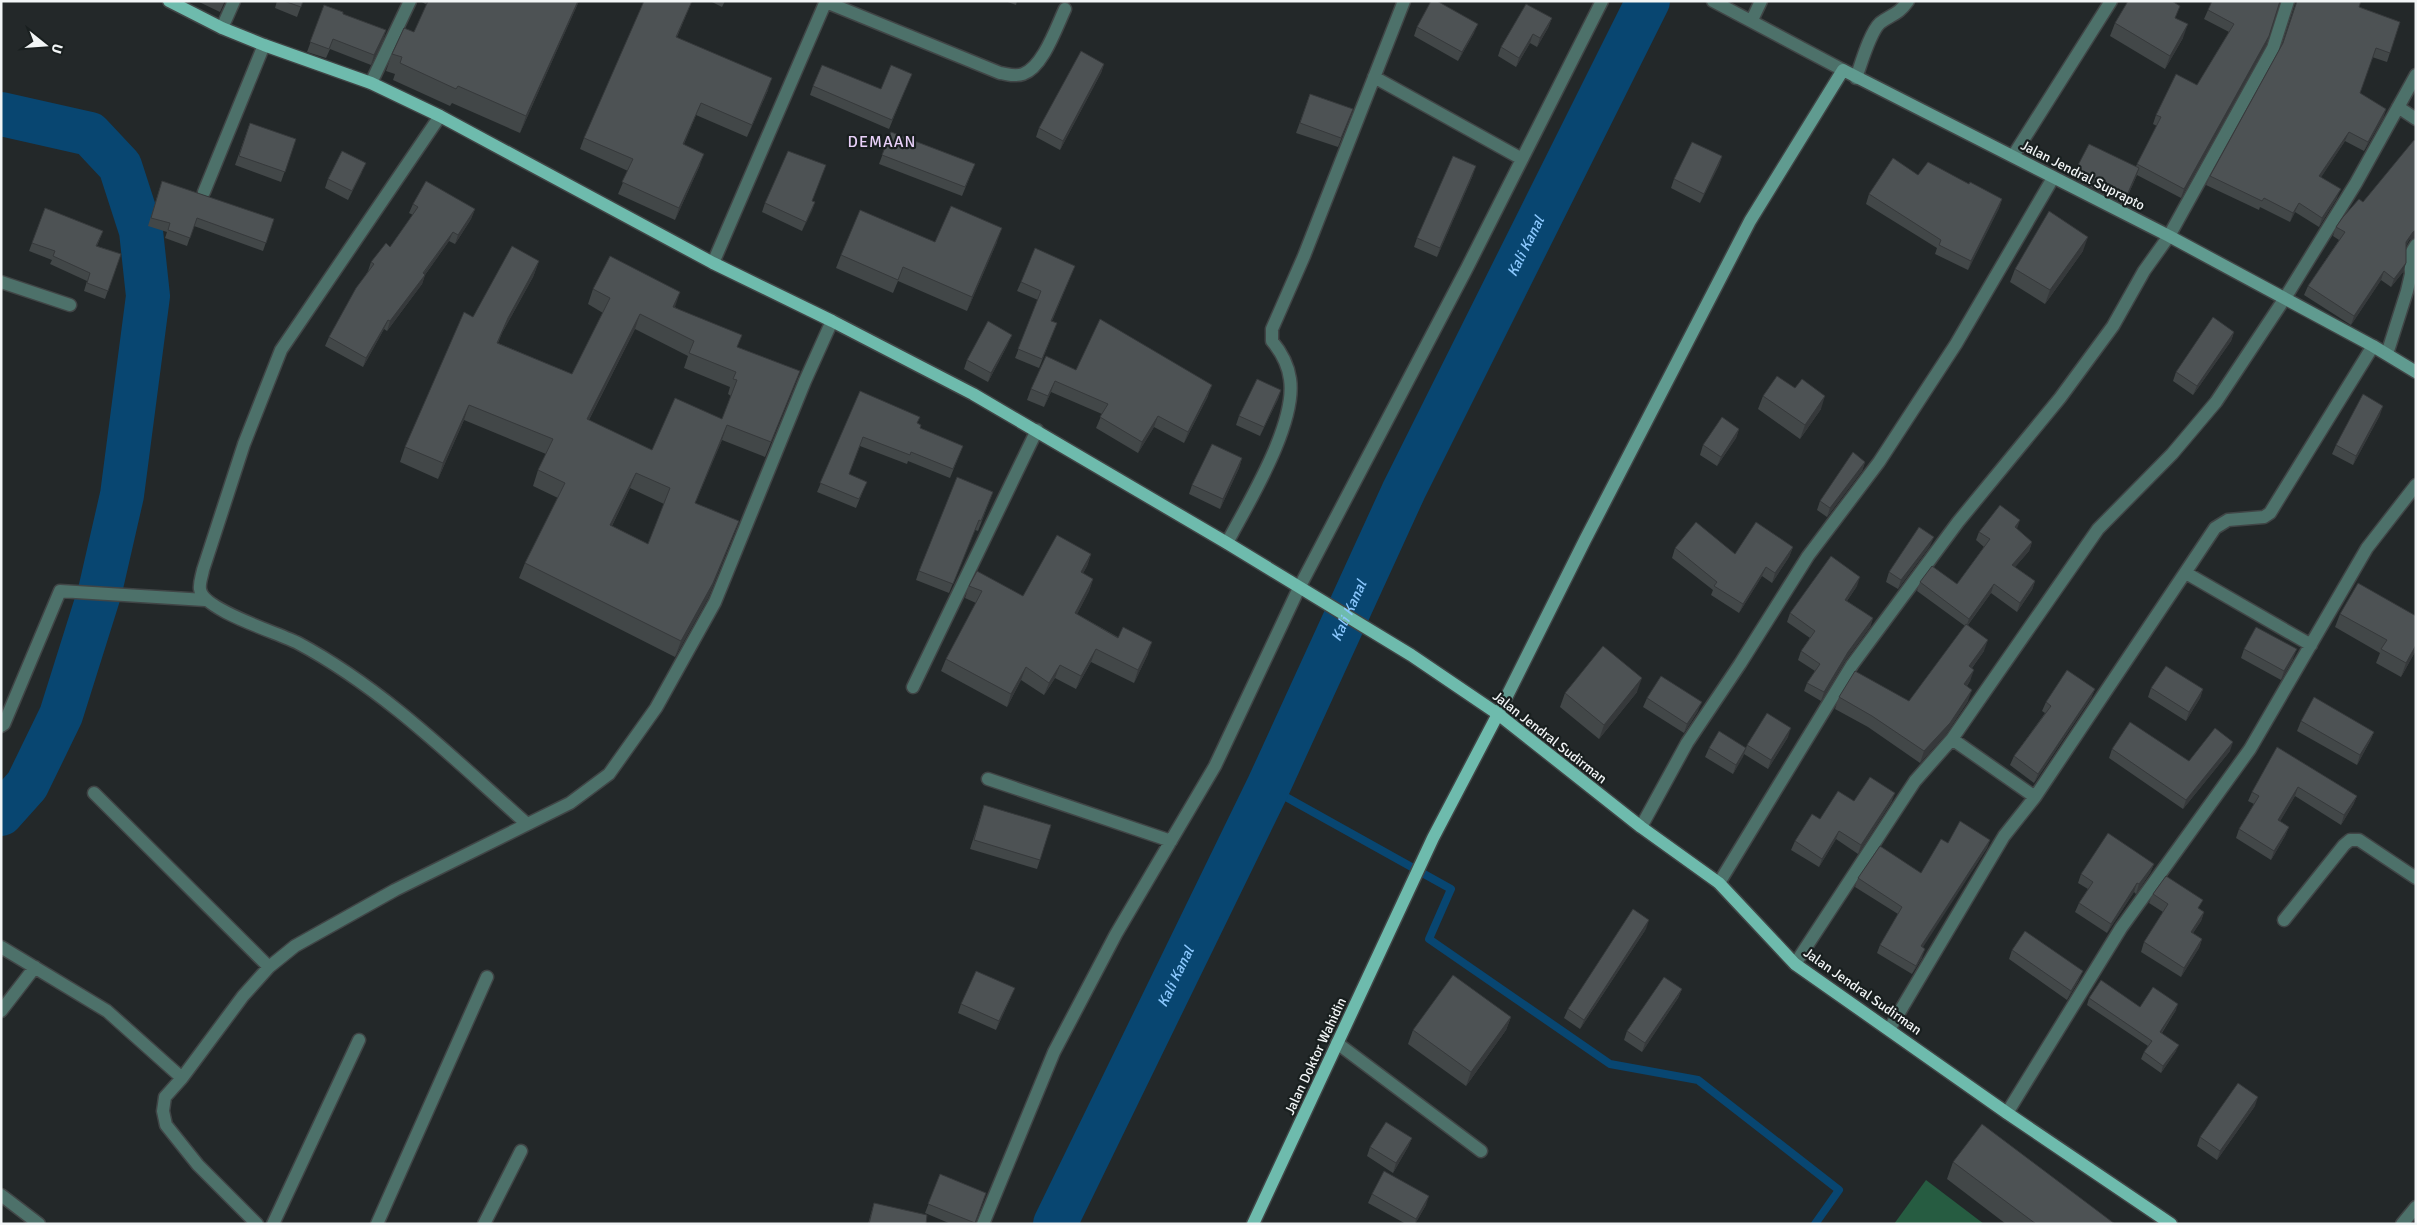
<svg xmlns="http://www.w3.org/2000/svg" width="2417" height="1225" font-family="Signika,sans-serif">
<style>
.green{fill:#265c41}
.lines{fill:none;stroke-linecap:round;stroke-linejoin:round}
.stream{stroke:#084671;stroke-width:8}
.river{stroke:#084671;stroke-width:44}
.street-casing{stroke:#404546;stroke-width:15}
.secondary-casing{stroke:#404546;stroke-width:15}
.primary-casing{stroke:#404546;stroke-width:15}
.street{stroke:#4d716a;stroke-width:12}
.secondary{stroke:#609b90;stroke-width:12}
.primary{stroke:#6ebbad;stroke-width:12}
.wall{fill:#424748;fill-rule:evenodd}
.shaded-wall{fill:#36393b}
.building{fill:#4d5254;stroke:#36393b;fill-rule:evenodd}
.labels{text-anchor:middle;stroke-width:4.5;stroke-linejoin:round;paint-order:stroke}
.street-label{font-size:14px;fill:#f2f5f6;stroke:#191f1f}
.water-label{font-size:15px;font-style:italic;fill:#8bc8fe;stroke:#191f1f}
.quarter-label{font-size:16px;letter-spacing:1px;fill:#e8d0f8;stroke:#191f1f}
</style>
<rect width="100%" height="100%" fill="#232829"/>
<path class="green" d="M1926 1180 1984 1224H1894Z"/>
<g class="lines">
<path class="stream" d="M1268 787 1451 889 1429 939 1610 1064 1698 1080 1839 1190 1815 1224"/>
<g class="river">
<path d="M1 114 90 134 120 166 141 231 148 296 122 495 100 591 61 715 27 785 1 814"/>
<path id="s1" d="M1055 1224 1268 787 1404 490 1648 1"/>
</g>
<defs>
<path id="street" d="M1713 1 1843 70
M826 2 1000 73C1008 74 1015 77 1023 74 1043 67 1056 28 1065 9
M1752 20 1761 1
M222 28 234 1
M1374 77 1522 159
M1856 78C1861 64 1870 32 1880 23 1892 14 1898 15 1908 1
M371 83 410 1
M2398 107 2416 119
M440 116 281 350 244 444 203 570C202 576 199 583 200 589 202 610 279 633 298 643 384 689 454 759 527 824
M2013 156 2111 1
M204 192 264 45
M713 263 826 1
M1 282 70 305
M2387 354 2407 291 2411 274 2410 255 2416 245
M1227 543C1248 503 1297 424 1290 379 1288 364 1282 353 1272 341V329L1304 256 1404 1
M2186 573 2311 645
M913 687 1037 430
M1 726 4 724 60 591 205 600
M1952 739 2035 797
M988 779 1171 841
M94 793 269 967
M1641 827 1687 743 1740 664 1808 556 1879 462 1956 344 2053 178
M1719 883 1852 665 1958 522 2060 398 2113 326 2144 271 2169 236 2273 48 2288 1
M2284 920 2344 845 2350 840H2359L2416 878
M1 947 107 1011 182 1078
M1795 964 1915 781 1952 739 2098 529 2172 454 2216 402 2285 298 2356 183 2416 75
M1 1011 35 967
M1890 1028 2004 836 2035 797 2215 528 2228 520 2264 517 2270 513 2373 346
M1337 1043 1481 1151
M2007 1113 2121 928 2250 749 2367 548 2416 485
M1 1195 39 1224
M257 1224 198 1165 166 1125 163 1111 165 1097 182 1078 243 996 269 967 295 946 395 890 570 803 609 774 656 708 715 602 805 381 832 321
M273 1224 359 1040
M377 1224 487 977
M484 1224 521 1151
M983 1224 1054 1052 1116 934 1215 766 1299 588 1467 268 1602 1
M2402 1224 2416 1207"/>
<path id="secondary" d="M1498 714 1585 540 1750 221 1843 70 2169 236 2373 346 2416 372"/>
<path id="primary" d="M169 1 222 28 264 45 371 83 440 116 713 263 832 321 973 394 1227 543 1411 655 1498 714 1641 827 1719 883 1795 964 2007 1113 2171 1224
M1253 1224 1433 838 1498 714"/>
</defs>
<use href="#street" class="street-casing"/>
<use href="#secondary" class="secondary-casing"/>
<use href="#primary" class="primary-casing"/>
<use href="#street" class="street"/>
<use href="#secondary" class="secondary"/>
<use href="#primary" class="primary"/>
</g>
<path class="wall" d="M197 1H225L220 12Z
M277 1H303L297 17 275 8Z
M420 1H579L520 133 452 103 450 106 393 80 395 74 386 71 392 54 414 32 427 5Z
M692 1 677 37 768 90 747 137 696 115 684 144 700 165 675 220 618 194 628 171 580 149 584 138Z
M710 1H725L722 7Z
M1005 1H1017L1016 5Z
M2295 1H2361L2359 7 2400 22 2387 62 2372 57 2360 93 2386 109 2383 118 2364 151 2345 141 2321 177 2337 198 2319 227 2295 212 2290 222 2260 207 2259 210 2206 185 2210 176 2282 45 2296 3Z
M324 5 343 14 386 30 383 40 371 65 330 49 326 58 307 52Z
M2208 10 2269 36 2266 45 2181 198 2137 175 2124 204 2073 178 2076 169 2136 166 2157 126 2153 124 2156 115 2197 85 2229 32 2204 19Z
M1552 18 1548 28 1537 47 1530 43 1516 67 1498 56 1501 47Z
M2175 18 2183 38 2165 69 2110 36 2115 23Z
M1417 27 1474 33 1458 61 1414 36Z
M1104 64 1101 73 1060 150 1036 137 1039 128Z
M908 83 889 129 810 95 813 86 881 89Z
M1310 94 1353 109 1338 147 1296 133Z
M250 123 296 139 281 182 235 165Z
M891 132 975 164 962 196 879 164Z
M2416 142V237L2409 240 2406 246V263L2403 272 2391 287 2381 280 2351 325 2304 295 2308 286 2339 240 2333 236 2336 227 2363 202Z
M1722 156 1719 165 1700 203 1671 188 1674 179Z
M362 172 348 200 325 188 328 179Z
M1473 175 1437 257 1414 247 1417 238Z
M1918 175 1969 184 2002 199 1999 208 1968 270 1935 254 1937 248 1866 204 1869 194Z
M162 181 274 219 263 251 194 226 187 246 165 238 167 232 148 226Z
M813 201 815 202 802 231 762 212 765 203Z
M413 204 475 209 471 219 455 244 449 241 425 275 422 284 387 331 384 329 363 367 325 346 329 337 368 271 371 262 390 247 413 215 409 213Z
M45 208 103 231 97 246 121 254 105 299 84 291 87 281 50 264 52 260 29 251Z
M935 242H997L967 311 898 281 893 293 836 268 841 255Z
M2083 251 2045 304 2010 282 2015 269Z
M539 261 533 277 502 333 498 343 572 374 603 313 588 304 593 289 675 307 737 347 800 371 765 457 722 440 695 503 739 521 708 598 675 657 519 578 525 563 558 498 533 486 538 470 546 454 464 420 438 479 400 462 405 447 473 317ZM635 329 688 356 684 368 730 387 728 394 731 396 722 419 652 450 589 420ZM630 488 664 504 648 544 612 526Z
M1075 266 1052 321 1057 323 1039 368 1015 358 1038 300 1017 291 1021 282Z
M2234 332 2231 341 2193 395 2173 381 2176 372Z
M1008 344 988 382 964 369 967 360Z
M1076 370 1208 396 1184 443 1154 427 1138 453 1096 428 1102 414 1051 392 1044 407 1027 400 1031 389Z
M1281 390 1278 399 1260 436 1236 425 1239 416Z
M860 391 918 423 920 428 963 446 950 478 908 461 907 464 860 446 849 474 863 491 856 508 817 492Z
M1763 396 1821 409 1800 439 1758 409Z
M2380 415 2353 465 2332 454 2336 445Z
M1739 429 1736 438 1717 466 1700 455 1703 445Z
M1242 458 1239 468 1220 509 1189 494 1192 485Z
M1865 462 1862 471 1827 517 1817 510 1820 501Z
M993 492 978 531 975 530 949 593 916 580 919 571Z
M2017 529 2032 542 2029 551 2015 567 2035 581 2032 590 2017 612 1991 593 1968 625 1984 651 1972 668 1970 681 1967 686 1968 701 1946 734 1920 763 1868 727 1835 709 1839 697 1909 701 1965 626 1917 591 1920 582 1957 584 1984 547 1976 540 1979 532Z
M1930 546 1898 589 1886 582 1889 572Z
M1793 547 1789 557 1772 583 1762 576 1739 613 1711 595 1713 590 1672 558 1675 548 1735 554Z
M1091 554 1087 566 1083 573 1093 579 1089 591 1077 614 1148 654 1134 683 1091 662 1076 689 1055 678 1044 695 1021 680 1007 707 941 671 946 659 976 603 965 598 969 586 1023 596Z
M1857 586 1847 601 1873 618 1870 627 1845 661 1821 701 1804 691 1807 683 1815 671 1798 660 1801 651 1810 638 1787 622 1790 613Z
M2340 614 2416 650 2401 677 2376 663 2380 653 2335 627Z
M2244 649 2293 659 2281 680 2241 658Z
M2151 688 2203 689 2200 698 2186 721 2148 697Z
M2095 689 2091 698 2034 783 2010 765 2014 756 2045 713 2042 711 2046 702Z
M1637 692 1599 739 1560 707 1565 693Z
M1647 698 1698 711 1684 733 1643 707Z
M2301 721 2374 732 2370 741 2357 765 2297 731Z
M1788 737 1768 769 1744 754 1733 774 1705 757 1709 748H1746L1747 745Z
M2277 747 2357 796 2353 805 2341 825 2295 796 2280 821 2289 827 2285 836 2271 860 2236 838 2239 829 2254 804 2248 801 2252 792Z
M2112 749 2189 761 2230 751 2183 809 2109 758Z
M1854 801H1892L1858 854 1836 839 1819 867 1791 850 1795 841 1820 819Z
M984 805 1040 860 1037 869 970 849Z
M1990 840 1987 848 1922 947V958L1912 974 1877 953 1880 945 1898 914 1855 887 1858 878 1921 873 1948 843Z
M2154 864 2150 873 2136 894 2134 892 2107 933 2075 912 2079 903 2088 889 2078 883 2081 874Z
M2153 894 2200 909 2204 912 2201 921 2193 933 2202 939 2199 948 2181 977 2141 952 2144 942 2163 912 2149 903Z
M1646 929 1580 1029 1564 1018 1568 1009Z
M2012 950 2079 980 2067 1000 2009 959Z
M1682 989 1678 998 1642 1052 1624 1040 1627 1031Z
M1011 997 996 1030 958 1013 961 1004Z
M2089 998 2140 1007 2176 1010 2162 1033 2176 1051 2161 1073 2141 1059 2144 1052 2148 1046 2087 1005Z
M1511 1017 1506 1030 1466 1086 1408 1044 1413 1030Z
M2255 1106 2217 1160 2197 1146 2200 1137Z
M1412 1138 1408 1147 1393 1173 1367 1156 1370 1147Z
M1953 1162 2115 1224H2006L1947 1179Z
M940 1174 986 1193 975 1224H951L925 1213Z
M1372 1194 1426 1205 1415 1224H1406L1368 1203Z
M874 1203 926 1224H868Z"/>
<path class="shaded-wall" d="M578 1H579L520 133 526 116Z
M1552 18 1548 28 1537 47 1540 38Z
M1478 24 1474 33 1458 61 1462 52Z
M2188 24 2183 38 2165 69 2170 56Z
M386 30 383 40 371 65 374 55Z
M1533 34 1530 43 1516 67 1519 58Z
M2269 36 2266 45 2181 198 2184 189Z
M1104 64 1101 73 1060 150 1063 141Z
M772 78 768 90 747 137 752 125Z
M701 103 696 115 679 156 683 144Z
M2386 109 2383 118 2364 151 2368 142Z
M2349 132 2345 141 2316 185 2319 176Z
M704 154 700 165 675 220 679 208Z
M1722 156 1719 165 1700 203 1704 194Z
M1476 166 1473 175 1437 257 1440 248Z
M2139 168 2136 177 2124 204 2127 195Z
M2341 189 2337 198 2319 227 2322 218Z
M2002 199 1999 208 1968 270 1971 261Z
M815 202 812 211 802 231 806 222Z
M2299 203 2295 212 2290 222 2293 213Z
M475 209 471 219 455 244 458 235Z
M1002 228 997 242 967 311 972 297Z
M2416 230V237L2409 240 2403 251 2406 242 2413 232Z
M453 232 449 241 425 275 422 284 387 331 390 321Z
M2088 237 2083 251 2045 304 2050 290Z
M539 261 533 277 502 333 491 358 497 343 508 318Z
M2406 263 2403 272 2391 287 2394 279Z
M1075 266 1071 275 1048 330 1051 321Z
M2384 271 2381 280 2351 325 2354 316Z
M680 292 675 307H673Z
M640 314 635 329 581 435 587 419Z
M388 320 384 329 363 367 366 358Z
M2234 332 2231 341 2193 395 2197 386Z
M1012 335 1008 344 988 382 991 373Z
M1055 381 1051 392 1044 407 1048 396Z
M1212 385 1208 396 1184 443 1188 432Z
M1281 390 1278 399 1260 436 1264 427Z
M1825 396 1821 409 1800 439 1805 425Z
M469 405 464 420 438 479 443 463Z
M2383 406 2380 415 2353 465 2356 456Z
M1158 416 1154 427 1138 453 1142 442Z
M727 425 722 440 689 518 695 503Z
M1739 429 1736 438 1717 466 1721 457Z
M1242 458 1239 468 1220 509 1223 499Z
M1865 462 1862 471 1827 517 1830 508Z
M636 473 630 488 605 540 610 525Z
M2020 520 2017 529 2015 527Z
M739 521 708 598 675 657 681 641Z
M1934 537 1930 546 1898 589 1901 580Z
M2032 542 2029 551 2009 574 2012 565Z
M1793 547 1789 557 1772 583 1775 573Z
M1091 554 1087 566 1077 585 1081 572Z
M1766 567 1762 576 1739 613 1743 604Z
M1860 577 1857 586 1842 608 1845 600Z
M1093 579 1089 591 1071 626 1075 613Z
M2035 581 2032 590 2017 612 2020 603Z
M1994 584 1991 593 1966 627 1969 619Z
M1873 618 1870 627 1845 661 1821 701 1824 692 1848 652Z
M1988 640 1984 651 1965 677 1969 666Z
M1152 642 1148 654 1134 683 1138 670Z
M2416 645V650L2401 677 2406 663Z
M1096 649 1091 662 1076 689 1081 676Z
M2297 649 2293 659 2281 680 2284 671Z
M1060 665 1055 678 1044 695 1049 683Z
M1026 667 1021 680 1007 707 1011 694Z
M1974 670 1970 681 1960 695 1964 684Z
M1642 678 1637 692 1599 739 1604 725Z
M2095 689 2091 698 2034 783 2038 774Z
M2203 689 2200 698 2186 721 2189 712Z
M1972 690 1968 701 1946 734 1920 763 1924 751Z
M1702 702 1698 711 1684 733 1687 724Z
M1791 728 1788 737 1768 769 1771 760Z
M2374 732 2370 741 2357 765 2360 755Z
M2233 742 2230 751 2183 809 2186 800Z
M1746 748 1743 757 1733 774 1736 765Z
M2298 787 2295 796 2275 830 2278 820Z
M1895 793 1892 801 1858 854 1861 845Z
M2357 796 2353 805 2341 825 2344 815Z
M2289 827 2285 836 2271 860 2274 851Z
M1839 831 1836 839 1819 867 1822 859Z
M1990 840 1987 848 1918 955 1921 946Z
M2154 864 2150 873 2136 894 2139 884Z
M2137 883 2134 892 2107 933 2111 924Z
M2204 912 2201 921 2188 941 2191 932Z
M1649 920 1646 929 1580 1029 1584 1020Z
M2202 939 2199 948 2181 977 2184 968Z
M1925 949 1922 958 1912 974 1916 966Z
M2083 971 2079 980 2067 1000 2071 991Z
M1015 988 1011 997 996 1030 999 1021Z
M1682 989 1678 998 1642 1052 1645 1043Z
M2178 1004 2176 1010 2158 1038 2160 1032Z
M1511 1017 1506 1030 1466 1086 1471 1072Z
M2179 1045 2176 1051 2161 1073 2163 1066Z
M2258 1097 2255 1106 2217 1160 2220 1151Z
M1412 1138 1408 1147 1393 1173 1396 1163Z
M1429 1196 1426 1205 1415 1224 1416 1219Z"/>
<path class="building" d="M284 1H303L301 7Z
M428 1H578L526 116 458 86 456 89 400 63 402 57 392 54 404 28 414 32Z
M644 1H692L676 37 772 78 752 125 701 103 683 144 704 154 679 208 622 182 633 159 584 138Z
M1431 1H1437L1478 24 1462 52 1417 27Z
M2128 1H2172L2180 6 2175 18 2188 24 2170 56 2115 23Z
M2212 1H2280L2269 36 2184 189 2137 164 2161 117 2156 115 2176 74 2197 85 2234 24 2208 10Z
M2297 1H2361L2359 7 2400 22 2390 53 2376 48 2360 93 2386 109 2368 142 2349 132 2319 176 2341 189 2322 218 2299 203 2293 213 2264 198 2262 201 2210 176 2283 43Z
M1526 4 1552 18 1540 38 1533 34 1519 58 1501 47Z
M324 5 343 12V14L386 30 374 55 333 39 329 49 310 42Z
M1081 51 1104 64 1063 141 1039 128Z
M822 65 881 89 891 65 912 74 892 120 813 86Z
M1310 94 1353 109 1341 138 1300 123Z
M250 123 296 139 285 172 239 156Z
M891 132 975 164 965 187 882 155Z
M2414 140 2416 142V230L2413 232 2406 242V263L2394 279 2384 271 2354 316 2308 286 2345 232 2336 227 2343 217 2359 199 2363 202Z
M1692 142 1722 156 1704 194 1674 179Z
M2089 144 2139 168 2127 195 2076 169Z
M342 151 366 163 352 191 328 179Z
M788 151 826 165 812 201 815 202 806 222 765 203Z
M1453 156 1476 166 1440 248 1417 238Z
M1893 158 1918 175 1928 162 1969 184 1970 182 2002 199 1971 261 1939 245 1941 240 1869 194Z
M162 181 274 219 266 243 197 218 190 238 168 230 170 223 151 218Z
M426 181 475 209 458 235 453 232 423 273 425 275 390 321 388 320 366 358 329 337 356 288 374 264 371 262 386 243 390 247 418 207 413 204Z
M951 206 1002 228 972 297 903 267 898 280 841 255 860 210 935 242Z
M45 208 103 231 96 246 121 254 108 291 87 283 90 273 53 256 55 251 32 243Z
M2049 211 2088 237 2050 290 2015 269Z
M512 246 539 261 508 318 497 343 572 374 610 298 593 289 610 256 680 292 673 307 742 335 737 347 800 371 771 442 727 425 695 503 739 521 713 583 681 641 525 563 565 483 538 470 553 439 469 405 443 463 405 447 464 312 473 317ZM640 314 694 341 689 353 736 372 733 379 737 380 722 419 675 398 652 450 587 419ZM636 473 670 488 648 544 610 525Z
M1035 248 1075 266 1051 321 1057 323 1042 359 1018 349 1041 291 1021 282Z
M2213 317 2234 332 2197 386 2176 372Z
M1100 319 1212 385 1188 432 1158 416 1142 442 1100 417 1108 404 1055 381 1048 396 1031 389 1046 356 1076 370Z
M988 321 1012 335 991 373 967 360Z
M1777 376 1795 388 1802 379 1825 396 1805 425 1763 396Z
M1257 379 1281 390 1264 427 1239 416Z
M860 391 920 417 917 423 921 425 920 428 963 446 953 469 911 452 910 455 863 437 849 474 867 482 859 499 820 483Z
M2363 394 2383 406 2356 456 2336 445Z
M1722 417 1739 429 1721 457 1703 445Z
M1212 444 1242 458 1223 499 1192 485Z
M1853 452 1865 462 1830 508 1820 501Z
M957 477 993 492 981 521 979 520 953 584 919 571Z
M2000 505 2020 520 2015 527 2032 542 2012 565 2035 581 2020 603 1994 584 1969 619 1920 582 1932 566 1957 584 1990 539 1979 532Z
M1696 522 1735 554 1756 522 1793 547 1775 573 1766 567 1743 604 1714 586 1717 582 1675 548Z
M1919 527 1934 537 1901 580 1889 572Z
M1057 535 1091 554 1081 572 1093 579 1075 613 1118 638 1123 627 1152 642 1138 670 1096 649 1081 676 1060 665 1049 683 1026 667 1011 694 946 659 982 591 969 586 977 571 1023 596Z
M1831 556 1860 577 1845 600 1873 618 1848 652 1824 692 1807 683 1820 664 1801 651 1815 631 1790 613Z
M2358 583 2416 616V645L2406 663 2381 649 2387 640 2340 614Z
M1966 624 1988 640 1969 666 1974 670 1964 684 1972 690 1950 723 1924 751 1872 716 1839 697 1855 671 1909 701Z
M2256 627 2297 649 2284 671 2244 649Z
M1603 646 1642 678 1604 725 1565 693Z
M2166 666 2203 689 2189 712 2151 688Z
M2067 670 2095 689 2038 774 2014 756 2051 706 2046 702Z
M1661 676 1702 702 1687 724 1647 698Z
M2314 697 2374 732 2360 755 2301 721Z
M1767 713 1791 728 1771 760 1747 745Z
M2130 722 2189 761 2215 728 2233 742 2186 800 2112 749Z
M1719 731 1746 748 1736 765 1709 748Z
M2277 747 2357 796 2344 815 2298 787 2278 820 2289 827 2274 851 2239 829 2259 796 2252 792Z
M1870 777 1895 793 1861 845 1839 831 1822 859 1795 841 1812 814 1820 819 1838 791 1854 801Z
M984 805 1051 825 1040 860 974 840Z
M1960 821 1990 840 1921 946 1925 949 1916 966 1880 945 1902 907 1858 878 1880 846 1921 873 1941 839 1948 843Z
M2108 833 2154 864 2139 884 2137 883 2111 924 2079 903 2093 882 2081 874Z
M2166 876 2203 900 2198 908 2204 912 2191 932 2202 939 2184 968 2144 942 2168 904 2153 894Z
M1633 909 1649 920 1584 1020 1568 1009Z
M2025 931 2083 971 2071 991 2012 950Z
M976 971 1015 988 999 1021 961 1004Z
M1453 975 1511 1017 1471 1072 1413 1030Z
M1664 977 1682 989 1645 1043 1627 1031Z
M2101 980 2140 1007 2153 987 2178 1004 2160 1032 2179 1045 2163 1066 2144 1052 2152 1041 2089 998Z
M2238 1083 2258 1097 2220 1151 2200 1137Z
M1386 1122 1412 1138 1396 1163 1370 1147Z
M1982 1124 2115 1224H2036L1953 1162Z
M1384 1171 1429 1196 1416 1219 1372 1194Z
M940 1174 986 1193 975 1223 928 1204Z
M874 1203 927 1215 926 1224H869Z"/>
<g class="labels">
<g class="street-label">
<text transform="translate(2083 175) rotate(27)" y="5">Jalan Jendral Suprapto</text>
<text transform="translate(1550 737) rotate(38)" y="5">Jalan Jendral Sudirman</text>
<text transform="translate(1863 991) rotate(35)" y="5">Jalan Jendral Sudirman</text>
<text transform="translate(1315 1056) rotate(-65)" y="5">Jalan Doktor Wahidin</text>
</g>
<g class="water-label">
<text dy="5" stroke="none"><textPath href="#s1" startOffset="1085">Kali Kanal</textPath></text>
<text dy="5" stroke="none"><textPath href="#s1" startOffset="680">Kali Kanal</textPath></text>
<text dy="5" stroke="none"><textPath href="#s1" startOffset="275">Kali Kanal</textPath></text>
</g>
<g class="quarter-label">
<text x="882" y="147">DEMAAN</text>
</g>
</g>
<rect width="2417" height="1225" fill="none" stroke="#f2f5f6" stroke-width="5"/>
<g transform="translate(45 45) rotate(107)" stroke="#191f1f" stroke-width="4" paint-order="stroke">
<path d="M0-4L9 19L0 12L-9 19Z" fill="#f2f5f6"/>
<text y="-8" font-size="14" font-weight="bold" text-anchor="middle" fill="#f2f5f6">U</text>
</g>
</svg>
